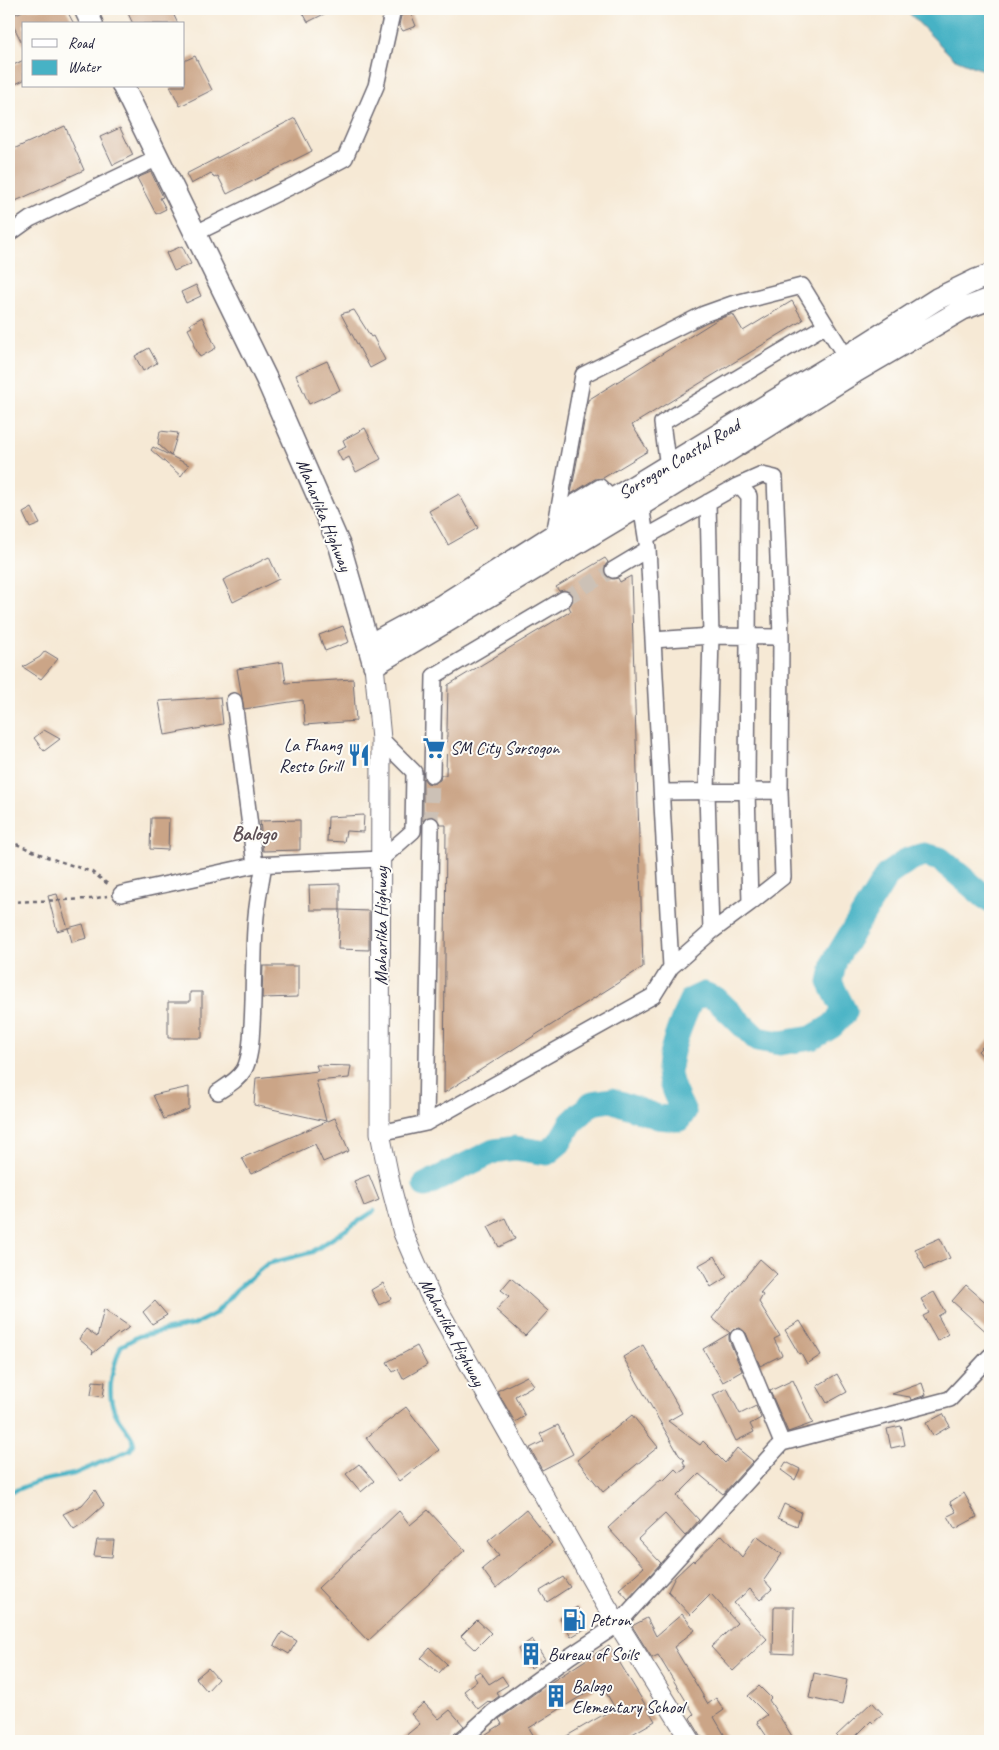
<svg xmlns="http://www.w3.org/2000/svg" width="999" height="1750" font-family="Caveat,sans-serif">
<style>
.water{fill:#47b2c5;stroke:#346a80}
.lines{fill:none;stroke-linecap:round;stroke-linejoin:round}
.stream{stroke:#47b2c5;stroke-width:4.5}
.river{stroke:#47b2c5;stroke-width:25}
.building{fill:#cba587}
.minor-tunnel{stroke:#ccc1b6;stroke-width:15;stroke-dasharray:15 8;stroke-linecap:butt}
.minor-casing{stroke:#6c6871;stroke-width:18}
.major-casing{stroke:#6c6871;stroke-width:21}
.highway-casing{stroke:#6c6871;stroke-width:24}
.path{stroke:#6c6871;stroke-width:2.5;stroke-dasharray:4 4;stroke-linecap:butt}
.minor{stroke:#fff;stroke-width:15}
.major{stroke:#fff;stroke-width:19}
.highway{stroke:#fff;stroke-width:21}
.labels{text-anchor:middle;stroke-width:4;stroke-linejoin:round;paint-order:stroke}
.street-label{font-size:18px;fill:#22223b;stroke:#fdfcf7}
.poi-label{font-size:18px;fill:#22223b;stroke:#fdfcf7;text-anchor:start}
.quarter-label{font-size:20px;font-weight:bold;fill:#5d5056;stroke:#fdfcf7}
</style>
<rect width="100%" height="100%" fill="#fdfcf7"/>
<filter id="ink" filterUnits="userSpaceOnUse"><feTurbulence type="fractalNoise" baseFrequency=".02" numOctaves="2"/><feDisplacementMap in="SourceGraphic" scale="10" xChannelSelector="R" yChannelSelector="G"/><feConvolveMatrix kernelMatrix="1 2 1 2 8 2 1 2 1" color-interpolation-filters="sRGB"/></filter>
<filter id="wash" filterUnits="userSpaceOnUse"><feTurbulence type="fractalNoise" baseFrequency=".0096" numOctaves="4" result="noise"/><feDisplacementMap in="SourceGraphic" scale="20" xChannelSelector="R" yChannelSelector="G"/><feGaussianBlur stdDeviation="1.12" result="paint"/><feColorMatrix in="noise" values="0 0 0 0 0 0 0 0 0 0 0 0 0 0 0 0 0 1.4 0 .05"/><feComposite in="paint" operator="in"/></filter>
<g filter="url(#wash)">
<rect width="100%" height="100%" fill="#f6e9d5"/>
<path class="water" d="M905 9H990V73L953 58Z"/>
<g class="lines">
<path class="stream" d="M9 1493 36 1482 74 1474 130 1450 134 1444 133 1440C128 1429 118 1421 114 1410 106 1389 113 1367 121 1346L139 1336 193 1325 216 1313 236 1290 267 1264 312 1252 374 1211"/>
<path class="river" d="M425 1185 494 1151 515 1148 547 1153 559 1143 571 1123 592 1103 611 1100 658 1117 679 1119 684 1112C678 1101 668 1082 669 1068 671 1048 683 1018 691 1000L704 994 716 999 757 1039 780 1043 812 1038 832 1026 845 1012 830 982 835 960 887 875 908 860 925 855 940 859 990 901"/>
</g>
<g id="blocks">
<path class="building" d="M27 9H66L74 24H24V47L9 17Z
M126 9H171L178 24H133Z
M301 9H334L308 22Z
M410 11 416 26 403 31 399 25 401 16Z
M195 56 212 90 180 106 170 86H184V61Z
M24 60V80L9 87V67Z
M295 118 312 151 227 194 218 176 214 178 211 173 191 184 186 174Z
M65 126 84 170 9 204V151Z
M120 128 133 155 113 165 100 137Z
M151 172 163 197 160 198 166 209 156 214 137 178Z
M182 246 191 264 174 271 166 253Z
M196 285 201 296 186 303 181 292Z
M792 301 803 320 632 425 648 451 603 478 595 479 571 494 588 400 718 319 733 314 743 331Z
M354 310 371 337 373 336 385 360 370 368 341 314Z
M202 317 216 348 200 357 193 344 195 343 188 329 192 327 190 324Z
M149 348 157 363 143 371 135 356Z
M327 361 340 390 309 404 296 375Z
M365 428 381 459 356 472 349 457 342 461 337 451 346 447 343 440Z
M160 431 178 433 171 456 158 444Z
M153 447 189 465 181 476 151 450Z
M459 494 478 528 448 545 429 511Z
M32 508 40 524 30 528 23 513Z
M269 557 279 579 233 602 223 580Z
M605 558 608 562 605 566 604 571 608 578 613 579 618 578 620 582 631 576 643 967 444 1093 446 825H440L436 817 432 816 426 817 423 821V778L427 783 432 784 440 780 441 775H446L448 685 571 611 569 607 573 599 572 594 564 590 559 591 556 587Z
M343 626 349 642 325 651 319 635Z
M45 651 58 659 41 679 23 667 40 657Z
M283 662 286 683 353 679 356 721 305 725 303 700 244 709 237 669Z
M220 697 223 724 165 735 159 701Z
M44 730 60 739 44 751 34 738Z
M364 815 363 832 346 831 344 842 327 841 328 817Z
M151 818H169L168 850 150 849Z
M300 820V850L263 851 260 821Z
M340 884V910H310L309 885Z
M57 894 68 928 57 931 48 896Z
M340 910 369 911V950L338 949Z
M83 924 87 938 72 942 68 928Z
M263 966H298V997L262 998Z
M190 992H202V1038H168V1002H190Z
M990 1039V1065L978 1051Z
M316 1065 351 1066 349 1078 316 1081 326 1121 254 1105 256 1078 318 1071Z
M189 1087V1109L164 1119 153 1095Z
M335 1118 349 1151 323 1162 315 1144 251 1174 242 1158Z
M369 1175 379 1200 364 1206 354 1181Z
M505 1218 515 1239 499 1247 488 1227Z
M940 1238 950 1258 925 1269 915 1249Z
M715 1256 727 1277 711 1287 699 1265Z
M760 1259 777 1274 760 1293 763 1295 759 1302 780 1336 774 1339 782 1355 760 1366 746 1333 740 1328 734 1329 729 1335V1340L742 1371 723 1382 703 1349 730 1333 712 1318Z
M511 1278 548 1311 525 1336 496 1310 509 1296 501 1290Z
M383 1283 391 1299 379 1305 371 1290Z
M966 1285 990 1306V1335L952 1301Z
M934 1292 945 1312 938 1316 948 1334 937 1341 923 1316 929 1313 921 1299Z
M155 1301 167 1315 152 1324 143 1312Z
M104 1309 130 1327 119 1334 118 1333 92 1354 93 1351 79 1339 86 1329 97 1337Z
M800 1321 821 1355 807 1364 801 1353 799 1354 785 1330Z
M643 1345 682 1413 668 1421 700 1445 703 1441 725 1463 737 1448 753 1461 723 1494 699 1474 677 1496 699 1520 685 1536 665 1514 638 1539 661 1563 628 1599 619 1589 644 1567 608 1528 661 1479 663 1481 675 1469 679 1473 686 1468 683 1461 685 1460 679 1455 623 1357Z
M417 1346 427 1365 403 1379 398 1369 393 1372 387 1362Z
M837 1374 847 1392 827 1403 817 1386Z
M527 1376 534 1385 515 1396 525 1416 515 1422 497 1391Z
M793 1380 813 1423 788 1432 770 1391Z
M93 1381 105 1382 103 1397 91 1395Z
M922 1383 926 1395 911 1400 910 1397 892 1394Z
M727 1388 740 1414 756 1406 761 1418 750 1424 754 1432 736 1441 713 1395Z
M406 1407 439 1450 399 1481 366 1438Z
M943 1414 950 1426 933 1436 926 1423Z
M632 1415 658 1447 603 1492 577 1460Z
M558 1425 573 1454 542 1470 530 1448 544 1441 540 1434Z
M901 1426 905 1445 891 1448 887 1429Z
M786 1462 800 1469 795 1480 781 1470Z
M359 1464 374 1481 361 1492 346 1474Z
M95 1490 104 1505 86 1521 74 1529 63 1514 82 1505Z
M964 1493 977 1517 955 1529 948 1516 956 1512 950 1502Z
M784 1504 801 1512 797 1526 778 1518Z
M428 1510 465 1550 368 1641 318 1588 399 1511 410 1525Z
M526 1510 552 1543 496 1588 482 1569 499 1555 488 1541Z
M722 1535 742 1557 756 1536 782 1554 764 1580 772 1589 760 1600 750 1589 734 1603 767 1639 733 1671 711 1647 737 1623 711 1594 690 1615 668 1591 675 1577 693 1560 694 1562Z
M97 1540H114L112 1557 94 1556Z
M563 1577 570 1587 547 1602 540 1591Z
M577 1607 588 1627 571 1637 560 1618Z
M774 1607H794L793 1654 773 1653Z
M682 1614 695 1630 674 1647 708 1704 716 1698 724 1710 714 1717 728 1741H704L690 1718 694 1714 658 1655 652 1658 632 1626 647 1618 656 1636Z
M477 1620 491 1633 475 1649 461 1636Z
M282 1632 297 1641 289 1654 274 1645Z
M532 1639 545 1659 531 1668 524 1661 518 1649Z
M609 1645 655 1721 620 1741H558L615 1708 601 1684 529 1728 537 1741H475L502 1724 499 1719 542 1688Z
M430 1648 447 1664 439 1673 421 1658Z
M208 1668 218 1679 207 1691 196 1678Z
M480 1671 489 1684 502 1676 508 1685 496 1692 499 1696 490 1703 488 1701 478 1709 464 1691 477 1681 473 1675Z
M814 1673 847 1680 842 1705 809 1698Z
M759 1686 771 1698 769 1700 792 1736 785 1741H770L757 1722 767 1715 748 1696Z
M872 1702 883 1714 873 1723 871 1721 851 1741H842L836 1736Z
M424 1703 439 1719 450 1710 464 1726 454 1734 452 1741H399L420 1724 411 1714Z"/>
</g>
</g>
<g filter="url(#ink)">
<use href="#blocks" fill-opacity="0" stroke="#6c6871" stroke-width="1"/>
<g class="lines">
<path class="minor-tunnel" d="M564 599 613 570
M431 825 432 775"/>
<defs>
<path id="minor" d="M9 234 30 219 158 158
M194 234 296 184 345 158 376 86 393 9
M668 467 662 423 826 325 846 357
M737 486 762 475 775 478 781 637 780 791 783 877 750 903
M708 502 711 636 707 792 711 932
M571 525 574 503 600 487 612 499
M554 535 583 375 704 314 732 304 802 286 826 325
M646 537 737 486 743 489 749 496 747 791 750 903 711 932 671 967
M613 570 648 549
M653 640 711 636 781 637
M234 701 255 865
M432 775 434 676 564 599
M662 792 780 791
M121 894 255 865 381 859 413 831 414 772 381 739
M218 1092C227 1086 238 1080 244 1070 251 1057 251 1039 252 1025 254 993 253 961 255 929 256 907 260 886 264 865
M426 1123 431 825
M380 1133 426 1123 653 996 671 967 648 549 641 505
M738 1337 782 1443
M461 1741 493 1712 570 1656 617 1625 782 1443 950 1399 990 1356"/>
<path id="major" d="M374 665 381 739 380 1133 391 1187 403 1233 429 1293 606 1605 691 1741"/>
<path id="highway" d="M85 9 92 24
M123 86 267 380 340 547 374 665 641 505 855 372 963 309 990 299
M369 645 443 605 554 535 846 357 937 299 976 280 990 275"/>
</defs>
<use href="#minor" class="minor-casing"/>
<use href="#major" class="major-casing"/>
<use href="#highway" class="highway-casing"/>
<path class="path" d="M9 841 47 857 92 872 109 885
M9 902 91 899 107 896"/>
<use href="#minor" class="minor"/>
<use href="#major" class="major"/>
<use href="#highway" class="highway"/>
</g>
</g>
<defs>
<symbol id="supermarket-bare" viewBox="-9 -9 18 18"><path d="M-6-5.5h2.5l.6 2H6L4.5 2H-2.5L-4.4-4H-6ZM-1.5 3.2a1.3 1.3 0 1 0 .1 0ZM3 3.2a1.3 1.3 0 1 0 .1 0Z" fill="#1f6fb2" stroke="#fdfcf7" stroke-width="2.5" paint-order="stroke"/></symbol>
<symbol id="restaurant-bare" viewBox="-9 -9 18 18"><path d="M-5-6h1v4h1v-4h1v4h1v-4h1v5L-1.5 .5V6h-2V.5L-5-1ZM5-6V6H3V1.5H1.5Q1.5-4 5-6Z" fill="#1f6fb2" stroke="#fdfcf7" stroke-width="2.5" paint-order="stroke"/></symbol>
<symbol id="fuel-bare" viewBox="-9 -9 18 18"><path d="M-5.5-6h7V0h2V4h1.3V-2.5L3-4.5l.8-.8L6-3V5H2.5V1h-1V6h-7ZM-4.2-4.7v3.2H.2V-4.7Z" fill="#1f6fb2" stroke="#fdfcf7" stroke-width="2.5" paint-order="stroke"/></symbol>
<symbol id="building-bare" viewBox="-9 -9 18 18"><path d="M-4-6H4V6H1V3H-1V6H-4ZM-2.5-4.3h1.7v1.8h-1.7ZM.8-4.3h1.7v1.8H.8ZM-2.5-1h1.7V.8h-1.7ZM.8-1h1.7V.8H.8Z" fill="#1f6fb2" stroke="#fdfcf7" stroke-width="2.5" paint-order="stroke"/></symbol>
</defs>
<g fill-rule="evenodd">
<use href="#supermarket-bare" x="418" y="732" width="32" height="32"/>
<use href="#restaurant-bare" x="343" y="739" width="32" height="32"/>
<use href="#fuel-bare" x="558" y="1604" width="32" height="32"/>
<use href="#building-bare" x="515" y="1638" width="32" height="32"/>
<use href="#building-bare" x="540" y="1680" width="32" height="32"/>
</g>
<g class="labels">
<g class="street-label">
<text transform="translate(679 459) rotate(-31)" y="6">Sorsogon Coastal Road</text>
<text transform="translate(324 515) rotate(68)" y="6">Maharlika Highway</text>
<text transform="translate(381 926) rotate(-90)" y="6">Maharlika Highway</text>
<text transform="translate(452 1332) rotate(62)" y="6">Maharlika Highway</text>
</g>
<g class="poi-label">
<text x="342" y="751" text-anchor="end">La Fhang<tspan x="342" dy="21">Resto Grill</tspan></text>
<text x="450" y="754">SM City Sorsogon</text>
<text x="590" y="1626">Petron</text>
<text x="548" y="1660">Bureau of Soils</text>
<text x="572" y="1692">Balogo<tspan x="572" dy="21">Elementary School</tspan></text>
</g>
<g class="quarter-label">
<text x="254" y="840">Balogo</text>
</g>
</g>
<rect width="999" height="1750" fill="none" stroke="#fdfcf7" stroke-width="30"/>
<rect x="22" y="22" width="162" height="65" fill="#fdfcf7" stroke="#a5a5ac"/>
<rect x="32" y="39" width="25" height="8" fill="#ffffff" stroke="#a5a5ac"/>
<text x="68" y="48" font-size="15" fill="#22223b">Road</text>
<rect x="32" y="60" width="25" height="15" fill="#47b2c5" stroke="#a5a5ac"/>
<text x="68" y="72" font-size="15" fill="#22223b">Water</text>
</svg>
